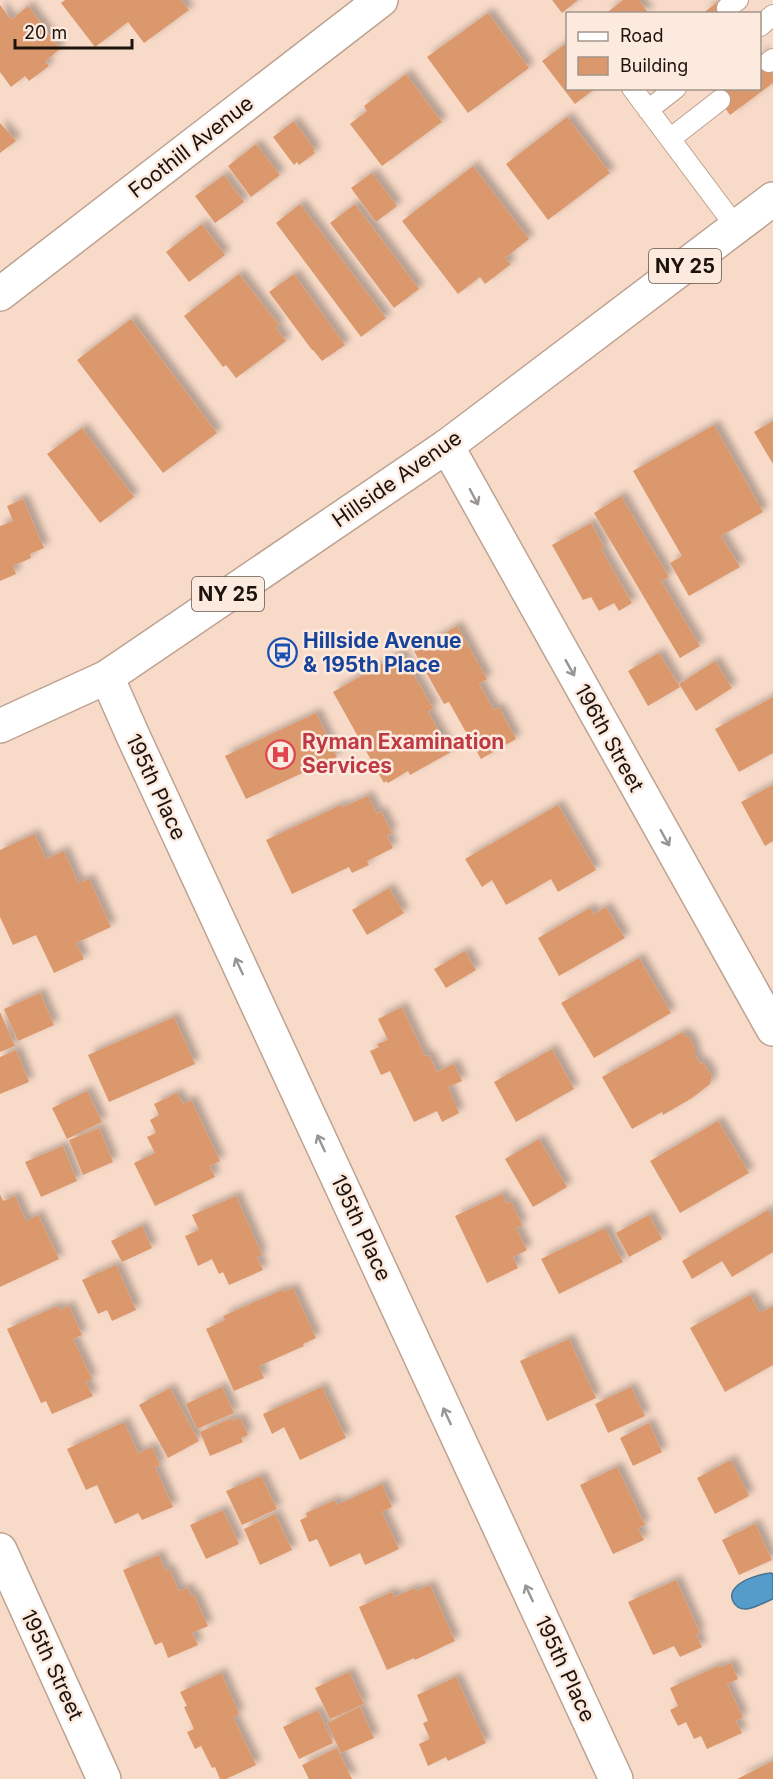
<svg xmlns="http://www.w3.org/2000/svg" width="773" height="1779" font-family="Inter,sans-serif">
<style>
.water{fill:#569ccb;stroke:#457392;stroke-width:1.5}
.building{fill:#db986c;filter:url(#shadow)}
.lines{fill:none;stroke-linecap:round;stroke-linejoin:round}
.service-casing{stroke:#bea291;stroke-width:22}
.minor-casing{stroke:#bea291;stroke-width:36}
.primary-casing{stroke:#bea291;stroke-width:36}
.service{stroke:#fff;stroke-width:20}
.minor{stroke:#fff;stroke-width:33}
.primary{stroke:#fff;stroke-width:33}
.oneway{stroke:#999592}
.labels{text-anchor:middle;stroke-width:5;stroke-linejoin:round;paint-order:stroke}
.shield{fill:#fceadf;stroke:#60544c;stroke-width:1.5}
.shield-label{font-size:20px;font-weight:bold;fill:#1d130d}
.street-label{font-size:21px;fill:#1d130d;stroke:#fceadf}
.transit-label{font-size:21px;font-weight:bold;fill:#164399;stroke:#fceadf;text-anchor:start}
.health-label{font-size:21px;font-weight:bold;fill:#be3a42;stroke:#fceadf;text-anchor:start}
</style>
<defs>
<filter id="shadow"><feDropShadow dx="5.5" dy="-5.5" stdDeviation="3" flood-color="#0004"/></filter>
</defs>
<rect width="100%" height="100%" fill="#f8dac8"/>
<path class="water" d="M771 1573 773 1574V1599C765 1602 755 1608 747 1609 734 1610 727 1596 736 1587 743 1579 761 1574 771 1573Z"/>
<path class="building" d="M65 0H181L189 10 144 43 128 22 95 47 61 3Z
M552 0H578L562 13Z
M623 0H639L649 14H605Z
M721 0 731 14H702L720 0Z
M0 5 11 20 28 6 60 49 45 61 49 66 29 81 25 76 11 87 0 72Z
M488 13 529 68 468 113 427 57Z
M568 42V88H596L575 104 542 61Z
M760 50 773 68V83L730 115 711 88H760Z
M406 74 442 122 382 166 350 124 367 111 364 106Z
M567 117 610 173 548 220 506 164Z
M294 121 315 150 313 151 315 153 299 165 297 162 294 165 273 137Z
M0 123 16 141 0 153Z
M256 144 280 175 251 197 228 166Z
M473 166 529 239 505 258 511 264 485 284 480 277 458 294 402 221Z
M372 173 397 206 376 222 351 188Z
M224 175 244 202 215 223 195 196Z
M300 204 386 318 361 337 276 223Z
M355 204 419 289 394 308 330 223Z
M202 224 225 255 189 282 166 252Z
M239 274 279 325 276 328 286 341 236 378 226 365 223 367 184 316Z
M294 274 345 345 322 361 313 350H312L269 292Z
M131 319 217 433 163 473 77 360Z
M773 421V464L754 432Z
M714 425 763 512 721 536 740 567 689 596 670 563 682 556 633 471Z
M82 428 134 497 100 523 47 454Z
M621 496 669 577 661 581 700 646 680 658 594 513Z
M23 499 44 548 30 554 31 558 13 566 16 574 0 581V526L13 521 7 506Z
M591 523 604 547 601 549 632 603 619 611 614 603 599 611 591 597 583 600 552 545Z
M457 626 487 679 479 684 494 710 499 708 516 739 481 759 449 702 444 704 414 651Z
M401 653 433 708 428 712 451 752 410 775 408 771 388 783 386 781 384 783 333 692Z
M659 653 680 687 648 706 628 671Z
M715 661 732 688 696 711 679 684Z
M773 697V753L739 772 715 729Z
M316 713 337 757 246 799 225 756Z
M773 785V841L765 846 741 802Z
M368 796 377 814 381 811 392 833 387 836 393 848 367 861 369 865 352 873 349 867 292 894 266 840 341 805 343 807Z
M558 805 596 870 558 892 551 879 506 905 492 880 482 887 465 859Z
M34 834 46 859 64 851 78 883 89 879 111 927 76 943 84 959 54 973 36 935 13 945 0 917V850Z
M389 888 404 913 367 935 352 910Z
M606 907 625 938 559 976 538 938 590 908 594 914Z
M465 951 476 970 446 988 434 969Z
M639 958 671 1013 594 1058 561 1003Z
M40 993 54 1025 18 1041 4 1009Z
M402 1007 425 1056 429 1055 437 1072 454 1064 462 1081 448 1087 459 1113 442 1122 437 1111 414 1122 390 1071 381 1075 370 1051 379 1047 377 1044 388 1040 378 1019Z
M0 1012 15 1046 0 1052Z
M174 1017 195 1064 109 1102 88 1055Z
M683 1032 685 1036 689 1037 695 1049V1054L700 1064 703 1062 712 1076 710 1084 692 1098 663 1115 662 1112 632 1129 602 1077Z
M552 1049 574 1089 516 1122 494 1082Z
M16 1050 29 1082 0 1094V1057Z
M87 1091 102 1122 67 1139 52 1108Z
M177 1093 183 1104 191 1100 220 1161 210 1166 215 1177 155 1206 134 1163 155 1153 147 1137 156 1133 150 1120 159 1115 154 1104Z
M718 1121 749 1173 680 1213 650 1161Z
M99 1128 113 1162 83 1175 69 1140Z
M539 1139 567 1187 533 1207 505 1159Z
M63 1146 77 1181 41 1197 25 1162Z
M0 1194 3 1201 15 1196 26 1221 38 1215 59 1259 0 1287Z
M502 1194 507 1204 511 1201 522 1225 516 1228 527 1250 513 1257 518 1268 487 1283 455 1216Z
M236 1196 262 1255 257 1257 263 1270 229 1285 223 1272 219 1274 212 1259 198 1266 185 1236 199 1230 192 1215Z
M768 1210 773 1218V1252L732 1277 722 1261 692 1279 682 1261Z
M649 1215 662 1239 629 1257 616 1233Z
M142 1226 152 1248 122 1262 111 1241Z
M605 1228 623 1262 559 1294 541 1259Z
M116 1265 136 1310 112 1321 107 1310 98 1314 82 1280Z
M293 1288 316 1338 303 1344 304 1346 259 1366 264 1378 234 1391 206 1329 225 1320 223 1316 282 1290 283 1292Z
M750 1295 760 1313 773 1306V1365L725 1392 690 1328Z
M57 1306 59 1310 69 1306 82 1335 73 1339 92 1379 86 1382 93 1396 52 1414 46 1401 41 1403 7 1329Z
M569 1339 596 1398 547 1421 520 1361Z
M222 1387 234 1413 197 1429 186 1404Z
M322 1387 346 1438 300 1460 284 1427 272 1434 263 1414Z
M631 1387 645 1416 608 1433 595 1404Z
M170 1388 199 1441 168 1458 139 1405Z
M232 1418 233 1421 240 1418 248 1435 241 1438 243 1442 210 1456 200 1432Z
M124 1422 138 1453 152 1447 160 1465 155 1467 173 1507 142 1520 138 1513 115 1524 97 1485 86 1490 67 1449Z
M649 1423 662 1452 633 1466 620 1438Z
M731 1460 749 1496 715 1514 697 1478Z
M617 1467 645 1525 638 1528 644 1540 613 1554 580 1485Z
M261 1476 277 1509 242 1525 226 1491Z
M382 1484 392 1507 382 1512 399 1549 365 1565 360 1553 330 1567 317 1539 309 1542 300 1520 307 1517 306 1513 335 1500 337 1505Z
M223 1510 239 1544 206 1559 190 1525Z
M275 1514 292 1550 260 1565 244 1529Z
M755 1524 772 1560 739 1575 722 1540Z
M159 1555 165 1571 169 1569 179 1591 188 1588 191 1596 194 1595 208 1626 192 1633 198 1645 168 1658 162 1642 155 1645 123 1570Z
M676 1580 700 1633 696 1634 702 1647 680 1657 674 1646 653 1655 628 1602Z
M430 1585 455 1641 415 1660 414 1658 387 1670 359 1607 392 1592 394 1597 415 1588 416 1591Z
M731 1663 738 1679 727 1684 743 1717 736 1721 742 1733 707 1749 701 1736 694 1739 686 1722 678 1726 670 1710 678 1706 670 1688 718 1666 719 1668Z
M349 1672 364 1704 330 1719 315 1688Z
M221 1673 239 1714 233 1717 256 1765 226 1779H220L215 1767 212 1768 201 1746 195 1749 187 1732 194 1729 184 1707 187 1706 180 1692Z
M456 1677 486 1743 448 1761 446 1757 428 1766 419 1744 430 1739 423 1723 428 1721 417 1695Z
M360 1707 374 1738 341 1753 327 1723Z
M318 1710 333 1743 299 1759 283 1727Z
M337 1748 352 1779H309L302 1765Z
M773 1761V1779H737Z"/>
<g class="lines">
<defs>
<path id="service" d="M727 8 738 0
M760 26 773 15
M769 62 773 59
M632 88 736 227
M648 110 676 88
M670 139 720 100"/>
<path id="minor" d="M0 294 381 0
M447 446 773 1029
M107 677 134 738 616 1779
M0 1550 104 1779"/>
<path id="primary" d="M0 726 107 677 447 446 773 199"/>
</defs>
<use href="#service" class="service-casing"/>
<use href="#minor" class="minor-casing"/>
<use href="#primary" class="primary-casing"/>
<use href="#service" class="service"/>
<use href="#minor" class="minor"/>
<use href="#primary" class="primary"/>
</g>
<defs><path id="oneway-shaft" d="M-6 0H5M1.5-3L5.5 0L1.5 3" fill="none" stroke-width="1.6" stroke-linecap="round" stroke-linejoin="round" transform="scale(1.5)"/></defs>
<g class="oneway">
<use href="#oneway-shaft" transform="translate(474 497) rotate(62)"/>
<use href="#oneway-shaft" transform="translate(570 668) rotate(61)"/>
<use href="#oneway-shaft" transform="translate(665 838) rotate(61)"/>
<use href="#oneway-shaft" transform="translate(239 966) rotate(-115)"/>
<use href="#oneway-shaft" transform="translate(321 1143) rotate(-115)"/>
<use href="#oneway-shaft" transform="translate(447 1416) rotate(-115)"/>
<use href="#oneway-shaft" transform="translate(529 1593) rotate(-115)"/>
</g>
<defs>
<symbol id="bus-ring" viewBox="-11 -11 22 22"><circle r="9.5" fill="#fceadf" stroke="#1a4fb4" stroke-width="1.5"/><path d="M-5-6H5V4H4V6H2V4H-2V6H-4V4H-5ZM-3.5-4V0h7V-4ZM-3.5 1.2v1.5H-2V1.2ZM2 1.2v1.5H3.5V1.2Z" fill="#1a4fb4"/></symbol>
<symbol id="hospital-ring" viewBox="-11 -11 22 22"><circle r="9.5" fill="#fceadf" stroke="#e0444e" stroke-width="1.5"/><path d="M-5-5h3v3.5h4V-5h3V5h-3V1.5h-4V5h-3Z" fill="#e0444e"/></symbol>
</defs>
<g fill-rule="evenodd">
<use href="#bus-ring" x="266" y="636" width="33" height="33"/>
<use href="#hospital-ring" x="264" y="738" width="33" height="33"/>
</g>
<g class="labels">
<g class="shield">
<rect x="649" y="249" width="72" height="34" rx="4.5"/>
<rect x="192" y="577" width="72" height="34" rx="4.5"/>
</g>
<g class="shield-label">
<text x="685" y="273">NY 25</text>
<text x="228" y="601">NY 25</text>
</g>
<g class="street-label">
<text transform="translate(191 147) rotate(-38)" y="7">Foothill Avenue</text>
<text transform="translate(397 479) rotate(-35)" y="7">Hillside Avenue</text>
<text transform="translate(609 738) rotate(61)" y="7">196th Street</text>
<text transform="translate(156 787) rotate(65)" y="7">195th Place</text>
<text transform="translate(361 1228) rotate(65)" y="7">195th Place</text>
<text transform="translate(52 1665) rotate(65)" y="7">195th Street</text>
<text transform="translate(565 1669) rotate(65)" y="7">195th Place</text>
</g>
<g class="transit-label">
<text x="303" y="648">Hillside Avenue<tspan x="303" dy="24">&amp; 195th Place</tspan></text>
</g>
<g class="health-label">
<text x="302" y="749">Ryman Examination<tspan x="302" dy="24">Services</tspan></text>
</g>
</g>
<rect x="566" y="12" width="195" height="78" fill="#fceadf" stroke="#a3948b" stroke-width="1.5"/>
<rect x="578" y="32" width="30" height="9" fill="#ffffff" stroke="#a3948b" stroke-width="1.5"/>
<text x="620" y="42" font-size="18" fill="#1d130d">Road</text>
<rect x="578" y="57" width="30" height="18" fill="#db986c" stroke="#a3948b" stroke-width="1.5"/>
<text x="620" y="72" font-size="18" fill="#1d130d">Building</text>
<path d="M15 39v9h117v-9" fill="none" stroke="#1d130d" stroke-width="3"/>
<text x="24" y="39" font-size="18" fill="#1d130d" stroke="#fceadf" stroke-width="4.5" paint-order="stroke">20 m</text>
</svg>
